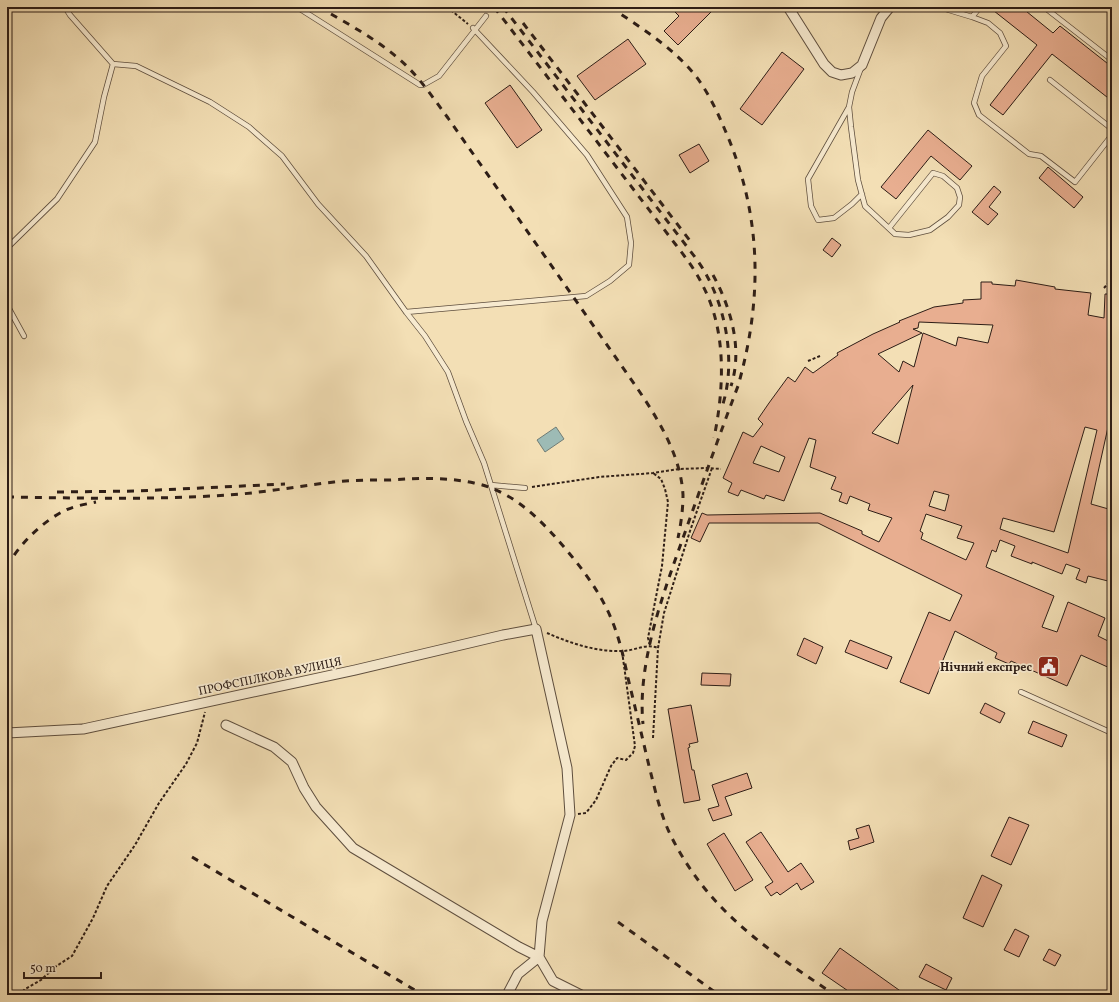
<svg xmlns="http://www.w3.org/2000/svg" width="1119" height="1002" font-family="Vollkorn,serif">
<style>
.water{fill:#9dbbb5;stroke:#707c75}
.building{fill:#e8ae90;stroke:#2d1d16;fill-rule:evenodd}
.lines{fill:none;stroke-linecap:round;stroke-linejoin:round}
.service-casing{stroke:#5e4e3e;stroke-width:6}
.minor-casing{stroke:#5e4e3e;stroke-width:11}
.path{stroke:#2d1d16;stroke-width:2;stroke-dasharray:3 2;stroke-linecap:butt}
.service{stroke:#f7eacf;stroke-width:4.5}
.minor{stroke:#f7eacf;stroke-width:9}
.rail{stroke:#2d1d16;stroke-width:3;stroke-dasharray:7 7;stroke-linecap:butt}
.labels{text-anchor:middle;stroke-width:3.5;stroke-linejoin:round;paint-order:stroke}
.poi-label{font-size:12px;font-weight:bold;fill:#2d1d16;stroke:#f7eacf;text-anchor:end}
.street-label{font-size:12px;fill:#2d1d16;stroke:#f7eacf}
</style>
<rect width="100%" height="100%" fill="#f3dfb5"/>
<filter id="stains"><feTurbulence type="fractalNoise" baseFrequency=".005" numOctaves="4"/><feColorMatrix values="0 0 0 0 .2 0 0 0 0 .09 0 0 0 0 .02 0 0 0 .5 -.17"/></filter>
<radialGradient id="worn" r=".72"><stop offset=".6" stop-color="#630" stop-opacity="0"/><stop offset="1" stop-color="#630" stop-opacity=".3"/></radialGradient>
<path class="water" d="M556 427 564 439 545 452 537 440Z"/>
<path class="building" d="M670 7H716L678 45 664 31 679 16Z
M989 7H1021L1053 33 1060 26 1112 67V101L1052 54 1003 115 990 105 1037 45Z
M628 39 646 64 595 100 577 76Z
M782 52 804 69 762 125 740 109Z
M510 85 542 130 517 148 485 103Z
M928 130 972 166 960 180 931 156 896 199 881 187Z
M699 144 709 161 690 173 679 155Z
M1048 167 1083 197 1074 208 1039 178Z
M994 186 1001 192 989 207 998 214 988 225 972 212Z
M832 238 841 245 832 257 823 250Z
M1016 280 1055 287V289L1091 293 1088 315 1104 318 1105 294H1112V409L1091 504 1112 510V582L1088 576 1086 583 1076 579 1080 569 1066 564 1062 574 1032 562V564L1011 556 1015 546 1000 540 996 552 992 550 986 567 1054 596 1042 627 1057 632 1068 602 1105 618 1098 636 1112 643V669L1081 655 1067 686 1011 661 1009 664 995 658 997 653 955 631 929 694 900 682 929 612 950 621 962 595 818 523H709L700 542 691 538 702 513 707 515 820 513 862 531V534L879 542 892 518 868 510 870 504 850 496 847 504 839 501 842 493 831 489 836 477 810 467 816 440 809 438 784 501 766 495 764 499 741 490 738 496 728 492 732 483 723 478 743 432 753 437 763 424 758 419 769 403 788 377 795 382 805 367 813 373 838 355 837 353 873 334 900 322 899 321 934 307 963 303V300L981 299V282H992V284L1015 286ZM919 322 993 325 988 343 958 337 956 346 923 333 914 367 903 361 899 372 878 354 922 333 913 329 918 328ZM913 385 898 444 872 433ZM1085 427 1097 430 1068 553 1000 529 1003 518 1054 532ZM761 446 785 457 779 472 753 463ZM934 491 949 495 945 511 929 506ZM926 514 962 526 957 538 974 543 966 560 921 539 923 533 920 531Z
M804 638 823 647 816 664 797 655Z
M850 640 892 657 887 669 845 652Z
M702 673 731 674 730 686 701 685Z
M985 703 1005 713 1000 723 980 713Z
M691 705 698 742 689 744 690 747 688 748 692 770H694L700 800 684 803 668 709Z
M1033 721 1067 735 1062 747 1028 733Z
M747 773 752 788 725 797 732 815 713 821 708 809 719 806 712 785Z
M1009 817 1029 825 1011 865 991 856Z
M869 825 874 842 850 850 848 841 859 838 856 829Z
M761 832 788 872 801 863 814 882 801 890 797 883 780 895 777 892 771 896 765 887 773 882 746 842Z
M724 833 753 880 735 891 707 844Z
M982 875 1002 885 983 927 963 918Z
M1015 929 1029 936 1019 957 1004 950Z
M840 948 906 995H854L822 973Z
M1049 949 1061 955 1055 966 1043 960Z
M926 964 952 978 946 990 919 977Z"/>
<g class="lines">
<defs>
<path id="service" d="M65 7 70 15 113 64 136 66 210 102 249 127 282 156 318 204 366 256 406 312 425 336 448 372 466 421 484 463 536 629
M297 7 420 85H423L439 76 486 16
M939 7 972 17 980 7
M1044 7 1112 60
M972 17 988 23 1000 33 1006 46 982 76 974 103 979 115 1029 154 1041 156 1075 182 1112 135
M861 68 852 92 849 107 851 127 858 180 865 206 895 234 909 235 930 230 948 217 959 205 960 197 957 188 943 176 933 173 889 228
M1050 80 1112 129
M849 107 808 179 811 206 818 220 834 218 852 204 862 194
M7 248 57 199 95 142 104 97 113 64
M7 305 24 336
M406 312 586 296 610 281 629 265 631 243 627 217 587 155 533 92 473 28
M491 485 525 488
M1021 692 1112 733"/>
<path id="minor" d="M788 7 824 64 832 72 841 75 852 73 862 65 881 18 890 7
M226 725 274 747 292 762 304 788 316 807 353 848 519 947 539 957 553 981 581 995
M7 733 83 729 355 670 503 635 536 629 567 768 570 815 542 921 539 957 518 974 507 995"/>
</defs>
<use href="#service" class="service-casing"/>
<use href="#minor" class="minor-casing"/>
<path class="path" d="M447 7 468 24
M1104 288 1112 279
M808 361 820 356
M532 487 599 477 653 473 679 469 707 468 721 469
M547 633C570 643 596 652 622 651 635 651 645 643 658 648
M650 645 648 638 662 566 668 502 665 489 661 479 653 473
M653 738 658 648 664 613 690 531 712 468
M578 814 586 813 596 800 611 766 617 758 626 760 633 753 635 746 622 651
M19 995 25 989 41 980 55 967 72 956 93 918 107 886 135 845 159 803 186 764 197 743 205 712"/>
<use href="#service" class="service"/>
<use href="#minor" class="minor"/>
<path class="rail" d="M319 7C346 23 375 38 399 59 419 76 433 98 448 118L635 385C657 417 681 455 683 495 683 509 681 524 678 538
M494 7 676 245C686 258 696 271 703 286 727 332 724 389 714 438
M503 7 688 248C695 257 702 266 707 276 728 315 736 368 721 410
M610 7C640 27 671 46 695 75 708 92 717 111 725 130 762 215 763 298 738 386 719 436 701 487 683 538 663 594 637 664 643 724
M523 23 691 242
M713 275C731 308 743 349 731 386
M57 492 138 491 285 484
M7 497C80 498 154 500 227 495 263 493 298 486 334 482 352 480 371 480 390 480 419 478 446 477 474 483 509 490 535 514 557 539 579 564 601 592 613 623 620 641 624 659 628 678 635 707 642 736 649 766 655 789 660 814 671 836 709 912 767 949 835 995
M7 567C18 545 44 520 66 510 75 506 86 504 96 502
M192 857 423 995
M618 922 719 995"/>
</g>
<defs>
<symbol id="civic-square" viewBox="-11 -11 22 22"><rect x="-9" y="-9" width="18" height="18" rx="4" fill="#8f2418" stroke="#f7eacf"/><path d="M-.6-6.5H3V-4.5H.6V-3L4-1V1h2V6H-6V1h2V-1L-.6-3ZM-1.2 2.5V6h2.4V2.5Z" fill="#fff"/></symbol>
</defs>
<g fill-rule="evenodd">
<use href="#civic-square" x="1036" y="654" width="25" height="25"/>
</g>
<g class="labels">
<g class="poi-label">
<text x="1032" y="671">Нічний експрес</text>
</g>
<g class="street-label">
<text transform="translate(270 676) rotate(-12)" y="4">ПРОФСПІЛКОВА ВУЛИЦЯ</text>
</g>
</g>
<rect width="1119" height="1002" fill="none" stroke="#f3dfb5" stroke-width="24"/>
<rect x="8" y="8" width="1103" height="986" fill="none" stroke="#2d1d16" stroke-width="2"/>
<rect x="12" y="12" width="1095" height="978" fill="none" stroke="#2d1d16"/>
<path d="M24 972v6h77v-6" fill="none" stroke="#2d1d16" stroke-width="2"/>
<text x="30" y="972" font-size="12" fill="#2d1d16" stroke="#f7eacf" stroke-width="3" paint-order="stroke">50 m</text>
<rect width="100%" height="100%" filter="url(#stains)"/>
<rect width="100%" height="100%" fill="url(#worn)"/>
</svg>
